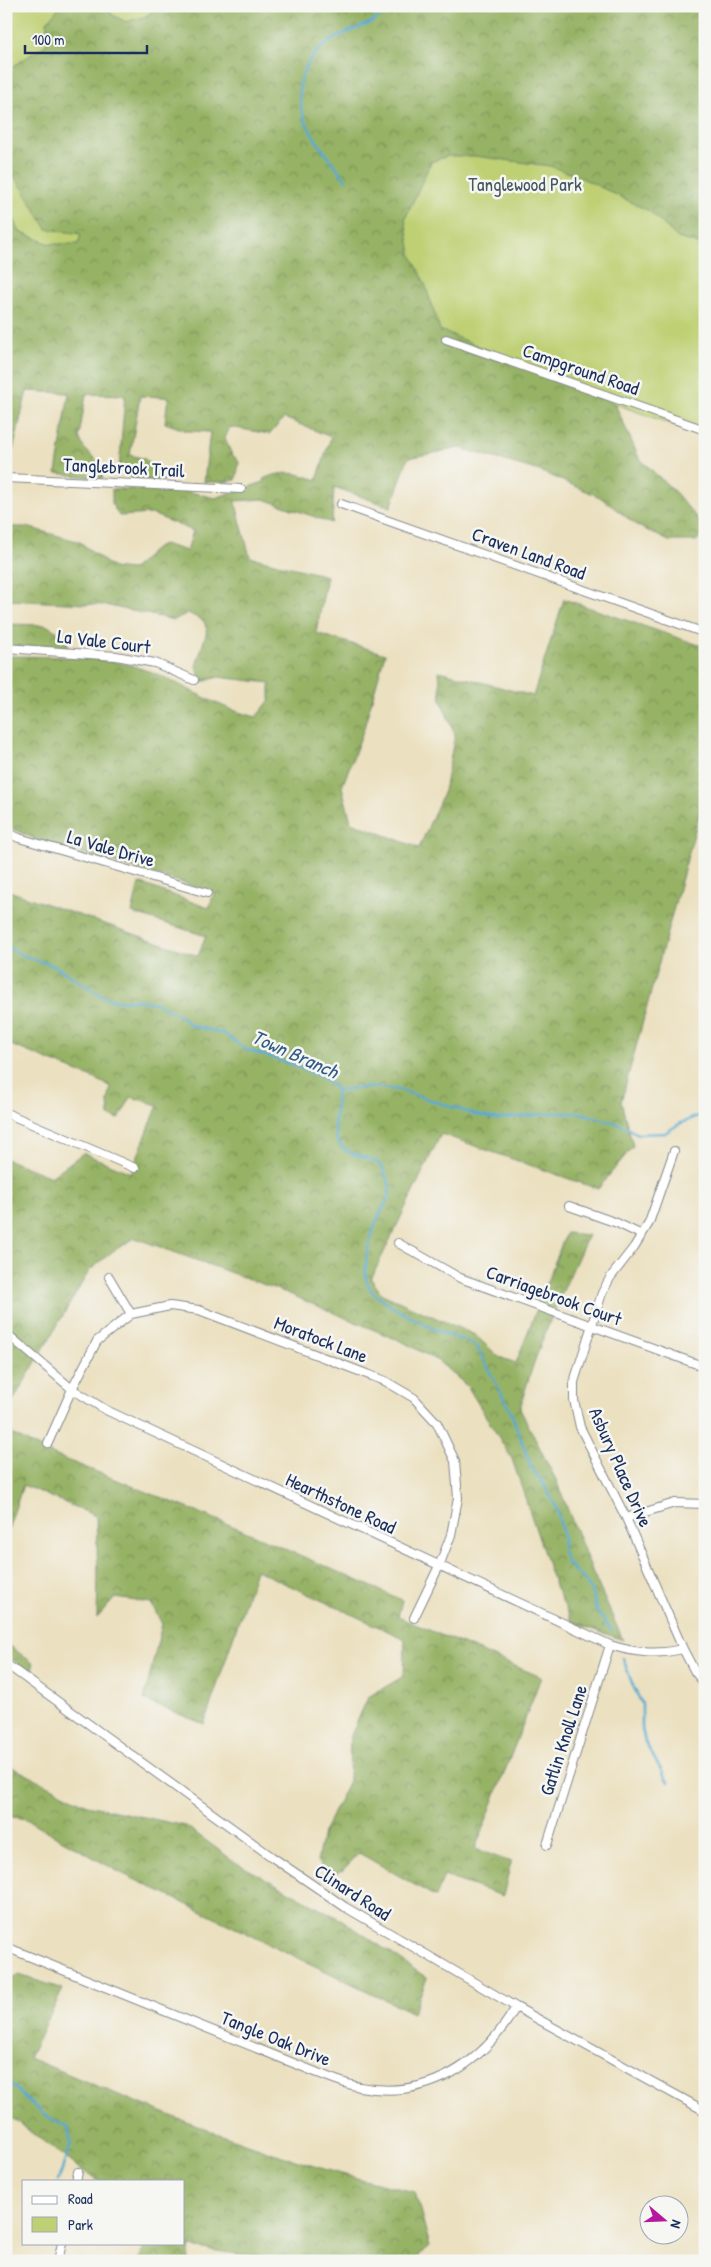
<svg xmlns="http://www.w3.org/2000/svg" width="711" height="2267" font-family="'Patrick Hand',sans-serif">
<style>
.green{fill:#bed073;stroke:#6c8068}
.forest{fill:url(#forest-crowns);stroke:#587062}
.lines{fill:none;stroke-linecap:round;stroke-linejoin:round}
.stream{stroke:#57aad3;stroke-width:2.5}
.minor-casing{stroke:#83888e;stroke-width:10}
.minor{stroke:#fff;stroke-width:8}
.labels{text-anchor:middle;stroke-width:5;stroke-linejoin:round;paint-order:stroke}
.park-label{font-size:19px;fill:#445763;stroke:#f6f6f2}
.street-label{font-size:19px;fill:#1b2f5e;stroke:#f6f6f2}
.water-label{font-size:20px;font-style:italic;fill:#305a87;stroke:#f6f6f2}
</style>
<defs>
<pattern id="forest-crowns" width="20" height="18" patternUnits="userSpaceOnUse" patternTransform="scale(1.25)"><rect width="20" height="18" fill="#96b265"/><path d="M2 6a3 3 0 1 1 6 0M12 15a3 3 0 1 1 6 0" fill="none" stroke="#7a9156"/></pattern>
</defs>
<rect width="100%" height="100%" fill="#f6f6f2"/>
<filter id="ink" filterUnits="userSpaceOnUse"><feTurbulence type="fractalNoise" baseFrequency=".02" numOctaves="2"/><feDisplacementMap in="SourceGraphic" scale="10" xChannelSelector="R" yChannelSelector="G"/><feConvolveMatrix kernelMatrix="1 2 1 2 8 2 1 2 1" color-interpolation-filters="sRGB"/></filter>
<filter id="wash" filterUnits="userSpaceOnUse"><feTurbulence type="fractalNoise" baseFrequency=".0096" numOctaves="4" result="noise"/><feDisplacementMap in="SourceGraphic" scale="20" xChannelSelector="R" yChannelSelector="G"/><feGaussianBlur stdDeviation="1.12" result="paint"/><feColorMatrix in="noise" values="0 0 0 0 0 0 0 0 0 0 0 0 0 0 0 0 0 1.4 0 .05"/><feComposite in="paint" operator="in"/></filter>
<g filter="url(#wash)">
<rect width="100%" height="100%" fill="#ebe0bf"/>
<path class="green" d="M6 6H705V436L312 296 280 402 6 390Z"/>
<path class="forest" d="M60 6H111V14L126 22 146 16 160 6H705V246L678 238 649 211 580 177 550 166 475 156H447L431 162 405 219 411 254 425 284 440 330 615 404 639 458 676 493 705 528V533L696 541H669L638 526 600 497 540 471 460 448 408 458 391 507 334 487 332 523 264 499 235 501 250 557 327 576 316 633 385 654 363 731 342 787 351 822 419 848 444 791 455 735 441 700 439 671 533 696 564 599 705 647V793L621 1102 633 1146 598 1189 441 1134 371 1279 382 1294 475 1335 499 1357 516 1363 566 1233 588 1235C563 1291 535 1349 520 1409L556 1480 593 1573 623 1640 572 1622 555 1586 512 1459 468 1387 438 1361 405 1343 287 1293 135 1238 113 1251 89 1271 7 1411 12 1434 49 1453 240 1529 402 1600 398 1617 541 1677 475 1849 511 1862 503 1896 444 1876 436 1897 359 1853 343 1870 329 1875 317 1861 323 1833 349 1781 350 1738 368 1697 404 1676 405 1639 256 1570 204 1724 144 1700 162 1624 151 1603 115 1598 97 1618 98 1575 96 1516 23 1485 6 1536V1159L51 1177 83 1153 131 1173 158 1105 131 1097 119 1119 109 1116 108 1102 111 1087 98 1080 6 1043V890L198 956 206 936 132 913 139 883 209 908 214 892 40 841 6 826V656C45 657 95 655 133 666 177 678 211 707 256 717L270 700V683L218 677 202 682 196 666 207 631 204 621 188 613 174 620 105 605 6 600V527H27L80 542 113 568 131 570C143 562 150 551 163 544L187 551 193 531 152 514 119 516 112 504V489L182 490 215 498 264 482 265 478C286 470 297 473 317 480L331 437 284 418 270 434 230 427 225 438 231 453 239 462 236 480 223 482H204L210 432 188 431 165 423 168 397 140 396 130 455 145 459 165 480C147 481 133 482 119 470L125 395 86 394 79 437 84 448 103 467 102 479 56 473 69 393 27 391 13 450 6 460V214L14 219 20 232 50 244H78L81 234 47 229 23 189 6 165V71L47 44V22Z
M6 624 46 625 66 637 68 648 6 646Z
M6 1643 34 1664 30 1672 6 1655Z
M6 1764 87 1805 186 1826 235 1862 342 1920 427 1978 413 2013 117 1871 26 1819 6 1816Z
M19 1975 63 1989 29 2058C155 2110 281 2164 415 2192L430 2246 414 2261H286L190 2247 188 2261H140L144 2243H184V2181H97L12 2118 6 2133V1980Z"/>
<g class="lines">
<path class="stream" d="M346 180C335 165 322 150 312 134 288 93 299 56 341 35 357 27 380 24 388 6
M6 946 24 956 55 966 102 996 116 1001 138 1000 156 1003 183 1018 190 1025 225 1034 245 1049 291 1064 323 1078 337 1090 372 1087 400 1090 476 1115 497 1119 553 1113H581L619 1124 638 1134 665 1133 679 1124 705 1113
M337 1090C337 1105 332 1123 337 1139 345 1161 378 1153 384 1171 386 1176 390 1184 390 1189 390 1197 382 1210 378 1217 371 1234 360 1270 369 1287 377 1303 435 1330 453 1337 462 1340 469 1341 477 1347L511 1412 532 1469 543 1483 556 1507 563 1535V1551L567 1563 586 1582 593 1595 596 1610 612 1631
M623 1658 633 1686 642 1704V1728L645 1742 668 1782
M6 2080 44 2115 68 2127 71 2143 58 2181"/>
</g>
</g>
<g filter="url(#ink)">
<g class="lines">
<defs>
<path id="minor" d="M446 339 705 430
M6 478 241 489
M341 504 705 633
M6 648 116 656 155 663 194 680
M6 832 19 838 207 893
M6 1113 135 1168
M674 1151 649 1223 634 1247 610 1278 602 1293 574 1382V1400L580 1427 626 1518 683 1649 695 1672 705 1684
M569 1206 617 1223 642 1235
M398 1243 460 1278 705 1367
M109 1277 131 1314
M6 1333 72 1389 106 1410 610 1645C635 1653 657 1655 683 1649
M48 1443 72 1389 97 1341 131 1314 170 1306 199 1310 385 1381 414 1398 437 1423 455 1461 458 1498 451 1535 439 1566 414 1618
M626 1518 675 1503 705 1504
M6 1664 272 1857 345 1907 516 2007 705 2111
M547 1845 610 1645
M6 1947 313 2071C328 2077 344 2084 360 2087 428 2100 483 2064 516 2007
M76 2181 78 2172
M58 2261 62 2243"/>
</defs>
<use href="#minor" class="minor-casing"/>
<use href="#minor" class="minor"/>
</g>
</g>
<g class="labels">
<g class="park-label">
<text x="525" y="191">Tanglewood Park</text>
</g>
<g class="street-label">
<text transform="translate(581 369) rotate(19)" y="7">Campground Road</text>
<text transform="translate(124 467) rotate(3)" y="7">Tanglebrook Trail</text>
<text transform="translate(529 553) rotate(20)" y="7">Craven Land Road</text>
<text transform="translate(104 641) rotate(7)" y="7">La Vale Court</text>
<text transform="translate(111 848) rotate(16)" y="7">La Vale Drive</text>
<text transform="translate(554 1295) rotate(20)" y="7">Carriagebrook Court</text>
<text transform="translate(321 1339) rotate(21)" y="7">Moratock Lane</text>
<text transform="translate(621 1467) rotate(66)" y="7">Asbury Place Drive</text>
<text transform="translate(341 1503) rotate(25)" y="7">Hearthstone Road</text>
<text transform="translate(563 1740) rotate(-72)" y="7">Gatlin Knoll Lane</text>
<text transform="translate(353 1892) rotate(33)" y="7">Clinard Road</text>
<text transform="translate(276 2038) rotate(22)" y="7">Tangle Oak Drive</text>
</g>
<g class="water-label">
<text transform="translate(295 1054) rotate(24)" y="7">Town Branch</text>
</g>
</g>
<rect width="711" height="2267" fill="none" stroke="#f6f6f2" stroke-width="25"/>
<rect x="22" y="2180" width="162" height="65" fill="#f6f6f2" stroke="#9ea6b7"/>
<rect x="32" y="2196" width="25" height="8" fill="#ffffff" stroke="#9ea6b7"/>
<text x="68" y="2204" font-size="15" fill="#1b2f5e">Road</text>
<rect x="32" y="2217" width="25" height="15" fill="#bed073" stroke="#9ea6b7"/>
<text x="68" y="2230" font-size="15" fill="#1b2f5e">Park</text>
<g transform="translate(664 2220) rotate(109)"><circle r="24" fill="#f6f6f2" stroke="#9ea6b7"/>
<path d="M0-4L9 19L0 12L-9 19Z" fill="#b5179e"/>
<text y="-8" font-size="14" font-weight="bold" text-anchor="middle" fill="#1b2f5e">N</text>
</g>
<path d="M25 45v8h122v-8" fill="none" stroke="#1b2f5e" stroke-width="2.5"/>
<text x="32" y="45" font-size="15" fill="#1b2f5e" stroke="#f6f6f2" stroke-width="4" paint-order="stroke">100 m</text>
</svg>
